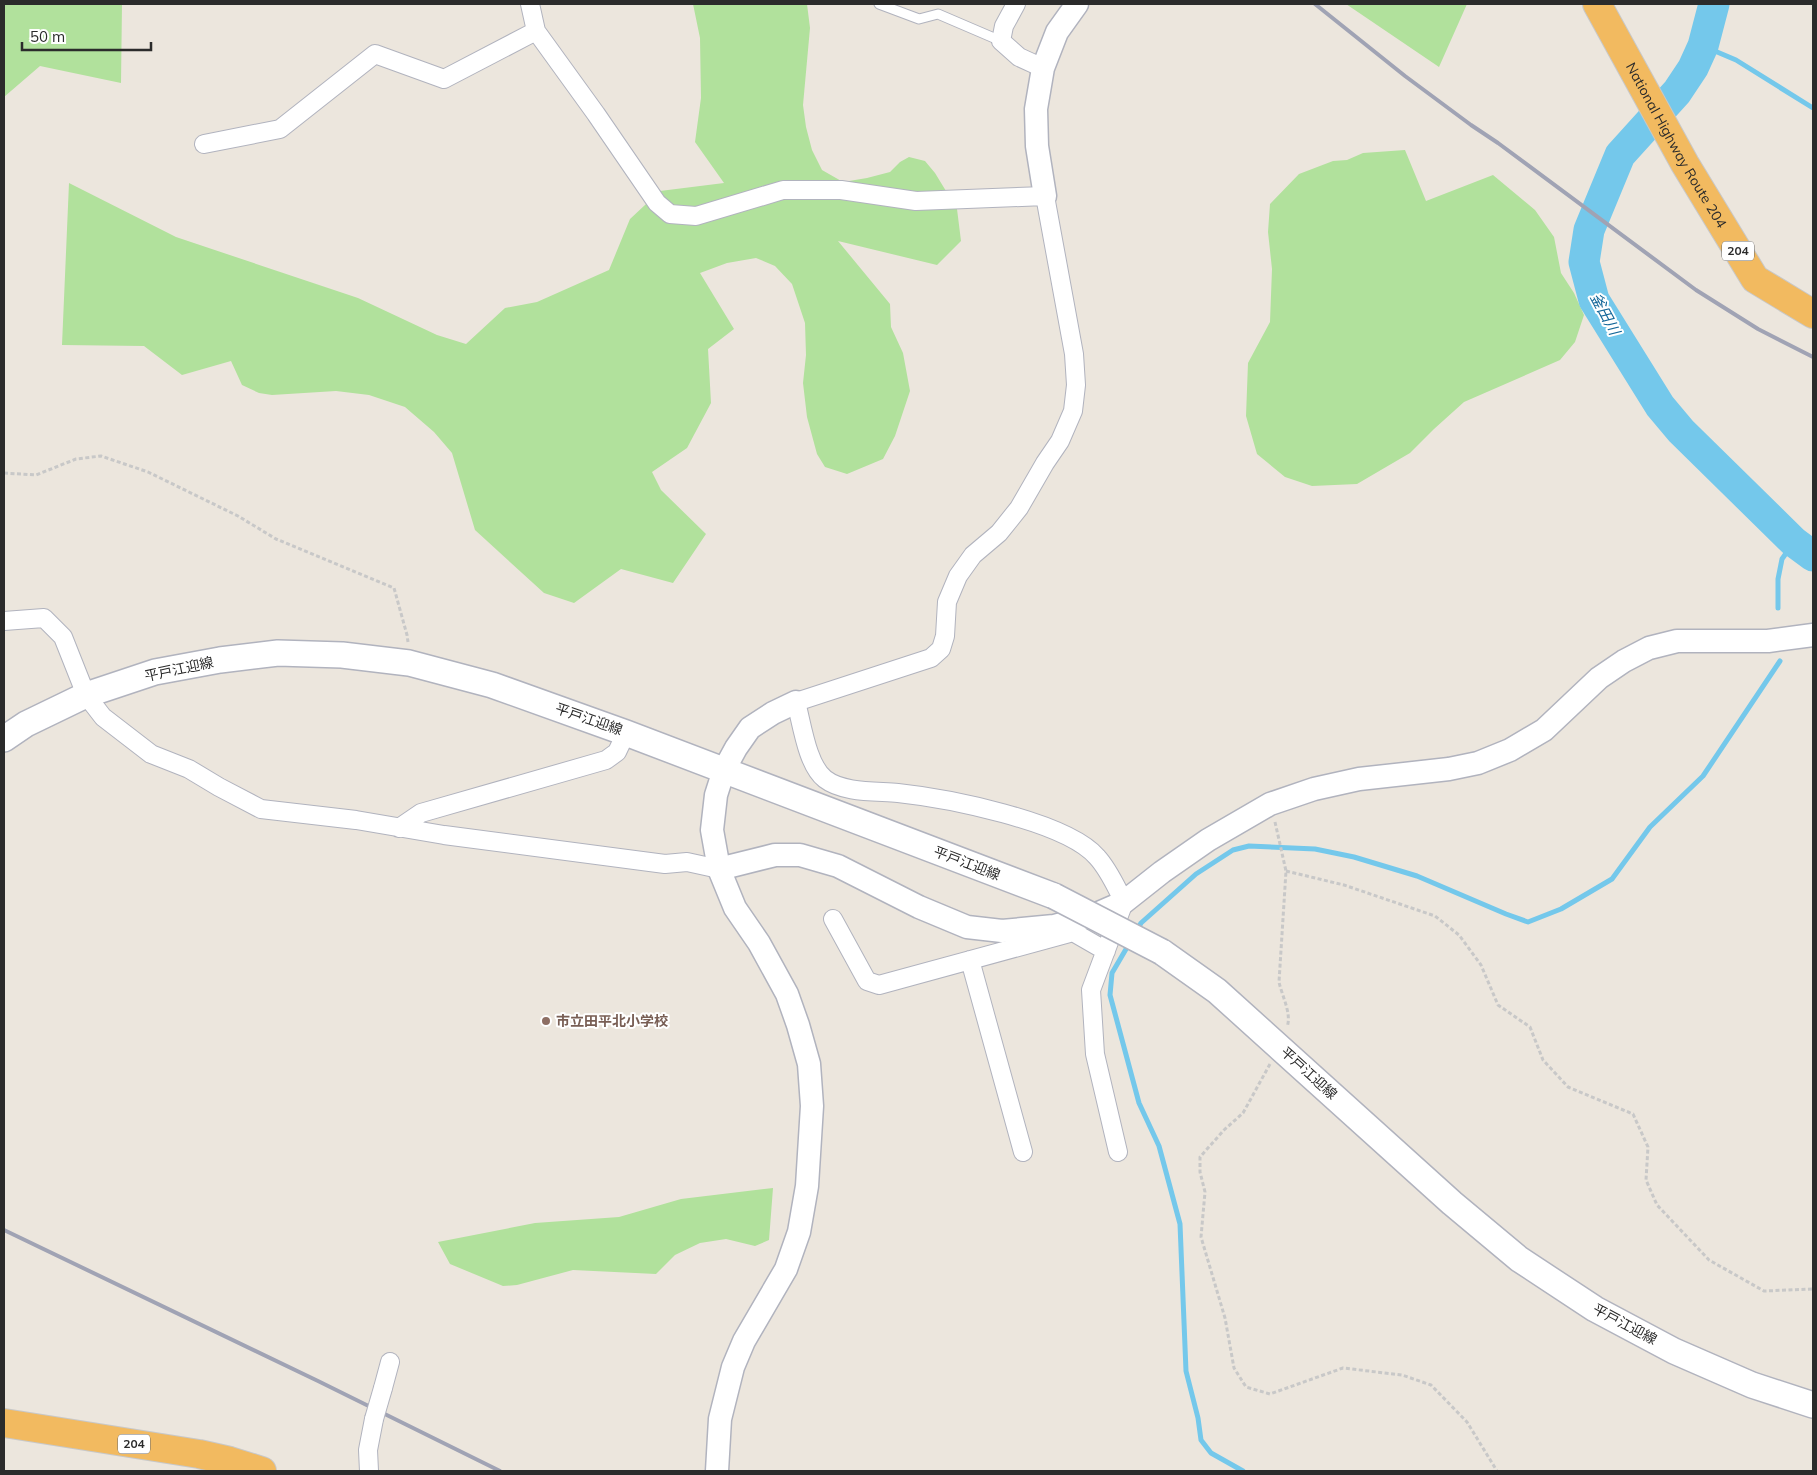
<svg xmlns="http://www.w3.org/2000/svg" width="1817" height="1475" font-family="Mulish,'Noto Sans JP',sans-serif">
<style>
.green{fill:#b1e19c}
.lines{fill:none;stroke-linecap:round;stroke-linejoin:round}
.stream{stroke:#74c8eb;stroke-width:5}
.river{stroke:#74c8eb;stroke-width:31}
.service-casing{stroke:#b1b3be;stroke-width:11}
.minor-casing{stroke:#b1b3be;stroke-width:20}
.tertiary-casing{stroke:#b1b3be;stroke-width:25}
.secondary-casing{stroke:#b1b3be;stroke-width:28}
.trunk-casing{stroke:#c8c8c8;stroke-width:30}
.path{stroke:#c8c8c8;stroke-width:3;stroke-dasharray:4 2.5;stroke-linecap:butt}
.service{stroke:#fff;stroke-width:9}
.minor{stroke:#fff;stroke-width:18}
.tertiary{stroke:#fff;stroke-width:22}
.secondary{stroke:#fff;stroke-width:25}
.trunk{stroke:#f2ba60;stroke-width:28}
.rail{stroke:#a0a3b4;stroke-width:4}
.minor-bridge-casing{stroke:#b1b3be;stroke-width:20;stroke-linecap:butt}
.secondary-bridge-casing{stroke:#b1b3be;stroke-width:28;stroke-linecap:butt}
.minor-bridge{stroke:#fff;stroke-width:18}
.secondary-bridge{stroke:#fff;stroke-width:25}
.education-dot{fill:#8d6e63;stroke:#fff;stroke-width:2}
.labels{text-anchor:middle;stroke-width:4;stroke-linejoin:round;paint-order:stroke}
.shield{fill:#fff;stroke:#6b6b6b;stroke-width:1}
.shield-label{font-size:12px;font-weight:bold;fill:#2b2b2b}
.street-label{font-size:14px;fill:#2b2b2b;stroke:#fff}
.education-label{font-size:14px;font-weight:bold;fill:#785e54;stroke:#fff;text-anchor:start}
.water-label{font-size:15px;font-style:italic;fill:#126698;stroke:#fff}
</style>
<rect width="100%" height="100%" fill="#ece6dd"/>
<path class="green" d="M4 4H122L121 83 40 66 4 97Z
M693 4H807L810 28 803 105 806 127 812 150 822 170 843 182 867 178 890 172 900 162 909 157 925 161 935 173 957 209 961 241 937 265 838 241 890 304 891 327 903 353 910 391 895 436 883 459 847 474 825 467 817 454 807 417 803 383 806 355 805 323 792 284 775 266 756 258 727 263 700 273 734 329 708 349 711 403 687 448 652 472 661 490 706 534 673 583 621 569 574 603 544 593 475 530 452 453 434 432 405 407 369 395 336 391 272 395 259 393 242 385 231 361 182 375 144 346 62 345 69 183 176 237 358 298 437 335 466 344 505 308 537 302 609 270 630 219 660 191 724 183 695 142 701 98 700 38Z
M1346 4H1467L1439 67Z
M1405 150 1426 201 1493 175 1535 210 1554 237 1561 273 1574 293 1584 315 1575 342 1560 360 1464 402 1434 429 1410 453 1357 484 1312 486 1285 477 1257 454 1246 416 1248 363 1270 322 1272 269 1268 232 1270 204 1299 174 1333 161 1347 160 1363 153Z
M773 1188 769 1240 755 1246 726 1239 700 1243 675 1255 656 1274 573 1270 517 1285 503 1286 450 1264 438 1242 535 1223 619 1217 681 1199Z"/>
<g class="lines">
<path class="stream" d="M1703 46 1736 60 1813 108
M1778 608V579L1782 559 1794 542
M1136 932 1141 923 1196 874 1233 850 1249 846 1315 849 1354 857 1417 876 1506 914 1528 922 1561 909 1612 879 1650 827 1703 776 1780 661
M1129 944 1112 973 1110 995 1139 1103 1159 1146 1180 1224 1186 1371 1198 1418 1201 1440 1211 1453 1243 1471"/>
<path class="river" d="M1714 4 1703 46 1693 68 1677 92 1620 155 1589 230 1584 262 1594 300 1660 406 1681 431 1794 542 1813 556"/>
<defs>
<path id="service" d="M879 4 919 19 938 14 1001 41"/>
<path id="minor" d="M530 4 536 31 596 114 657 203 670 214 696 216 783 190H841L916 201 1045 196 1074 354 1076 385 1073 411 1060 441 1045 463 1019 508 999 533 973 555 958 576 947 602 945 636 941 649 931 658 796 702C802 724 807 765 825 779 843 793 876 791 898 793 945 798 1066 821 1097 857 1109 870 1116 887 1124 902L1091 990 1095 1054 1118 1152
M1016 4 1004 26 1001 41 1019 57 1043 68
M204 144 280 129 375 54 444 79 536 31
M4 621 44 618 63 637 86 695 103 717 151 754 189 769 219 787 261 809 356 820 444 835 665 864 687 862 719 869
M399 828 421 813 606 760 617 752 626 733
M833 919 867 981 879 985 1073 932 1106 951
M970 960 1023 1152
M383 1388 390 1362
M369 1471 368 1450 374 1419"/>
<path id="tertiary" d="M1045 196 1037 146 1036 109 1043 68 1057 32 1077 4
M719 869 775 855H800L838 866 919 907 967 927 1002 931 1054 926 1094 915 1124 902 1162 872 1208 840 1270 804 1314 789 1359 779 1449 769 1478 763 1510 750 1544 730 1599 678 1624 661 1649 648 1677 641H1768L1813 635
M717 1471 720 1419 733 1367 744 1341 786 1269 799 1232 807 1186 812 1106 809 1064 798 1025 787 994 759 943 735 908 719 869 712 830 716 795 724 770 736 748 750 728 773 713 796 702"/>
<path id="secondary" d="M4 739 26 724 86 695 155 672 220 660 278 653 342 655 409 663 492 685 626 733 1054 896
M1162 952 1217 991 1452 1203 1519 1259 1595 1309 1674 1351 1752 1385 1813 1405"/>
<g id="trunk">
<path id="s1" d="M1597 4 1685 164 1755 279 1813 314"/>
<path d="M4 1423 199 1454 230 1461 262 1471"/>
</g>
</defs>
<use href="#service" class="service-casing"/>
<use href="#minor" class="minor-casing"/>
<use href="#tertiary" class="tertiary-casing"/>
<use href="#secondary" class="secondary-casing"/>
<use href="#trunk" class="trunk-casing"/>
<path class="path" d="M4 473 36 475 76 459 101 456 148 472 238 516 276 539 394 588 407 635 408 642
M1275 822 1286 871 1279 982C1282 996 1292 1014 1287 1027
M1286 871 1344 885 1435 916 1459 935 1481 965 1498 1005 1530 1027 1543 1060 1568 1087 1633 1114 1648 1147 1646 1180 1657 1205 1709 1260 1764 1291 1813 1289
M1270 1064 1243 1113 1224 1130 1200 1157V1172L1205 1192 1201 1237 1225 1318 1234 1368 1246 1387 1270 1394 1343 1368 1402 1375 1431 1385 1467 1422 1497 1471"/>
<use href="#service" class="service"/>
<use href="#minor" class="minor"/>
<use href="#tertiary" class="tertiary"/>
<use href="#secondary" class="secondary"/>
<use href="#trunk" class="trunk"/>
<path class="rail" d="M1315 4 1405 76 1471 125 1498 143 1696 290 1758 329 1813 357
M4 1230 318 1381 500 1471"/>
<defs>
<path id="minor-bridge" d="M374 1419 383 1388"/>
<path id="secondary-bridge" d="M1054 896 1162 952"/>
</defs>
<use href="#minor-bridge" class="minor-bridge-casing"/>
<use href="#secondary-bridge" class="secondary-bridge-casing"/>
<use href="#minor-bridge" class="minor-bridge"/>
<use href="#secondary-bridge" class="secondary-bridge"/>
</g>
<circle class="education-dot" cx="546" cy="1021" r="5"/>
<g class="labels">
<g class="shield">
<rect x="1722" y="241.5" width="32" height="19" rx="4"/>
<rect x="118" y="1434.5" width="32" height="19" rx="4"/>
</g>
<g class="shield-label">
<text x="1738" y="255">204</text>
<text x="134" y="1448">204</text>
</g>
<g class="street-label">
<text dy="5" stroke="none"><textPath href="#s1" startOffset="162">National Highway Route 204</textPath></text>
<text transform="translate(179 669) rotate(-12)" y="5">平戸江迎線</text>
<text transform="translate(589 719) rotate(19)" y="5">平戸江迎線</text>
<text transform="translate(967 863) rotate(21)" y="5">平戸江迎線</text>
<text transform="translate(1309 1073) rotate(42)" y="5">平戸江迎線</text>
<text transform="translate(1625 1324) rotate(28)" y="5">平戸江迎線</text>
</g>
<g class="education-label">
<text x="556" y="1026">市立田平北小学校</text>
</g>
<g class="water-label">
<text transform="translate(1605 314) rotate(62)" y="5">釜田川</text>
</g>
</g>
<rect width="1817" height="1475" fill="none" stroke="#2b2b2b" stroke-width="10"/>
<path d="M22 42v8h129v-8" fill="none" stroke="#2b2b2b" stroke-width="2.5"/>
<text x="30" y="42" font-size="15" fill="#2b2b2b" stroke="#ffffff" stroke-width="4" paint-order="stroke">50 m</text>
</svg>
